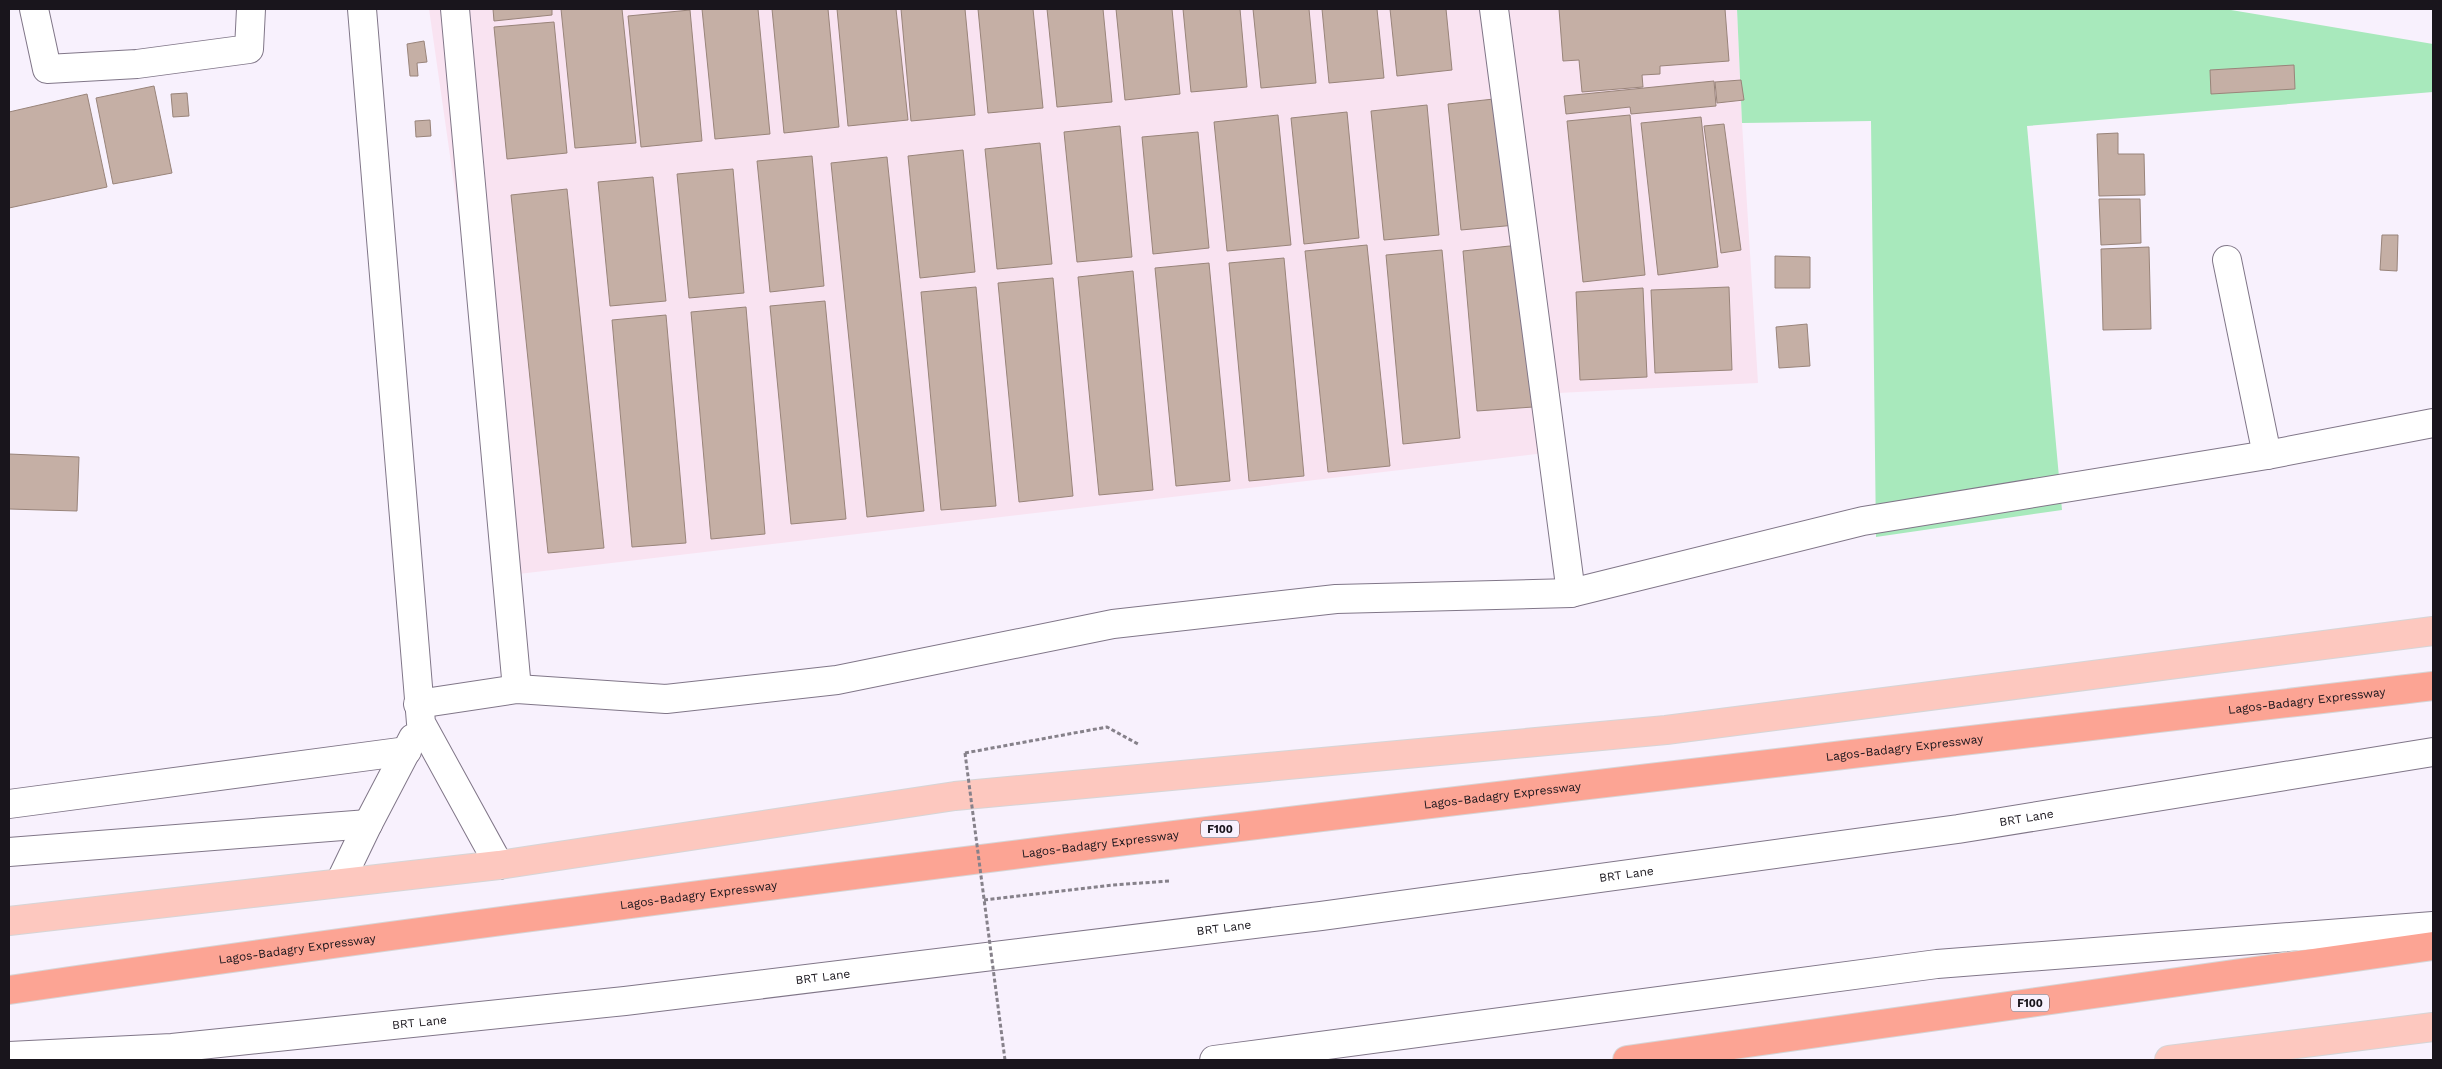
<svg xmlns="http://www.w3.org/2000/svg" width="2442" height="1069" font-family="'Work Sans',sans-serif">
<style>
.commercial{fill:#f9e3f1}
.green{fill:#a8e9bc}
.building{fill:#c5afa5;stroke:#99847a}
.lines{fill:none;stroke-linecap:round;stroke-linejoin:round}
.minor-casing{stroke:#807688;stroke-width:30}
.major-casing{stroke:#d6d5d6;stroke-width:30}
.highway-casing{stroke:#d6d5d6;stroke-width:30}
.path{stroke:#86818a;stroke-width:3;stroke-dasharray:4 2.5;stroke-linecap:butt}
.minor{stroke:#fff;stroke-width:28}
.major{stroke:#fdc8bf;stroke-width:28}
.highway{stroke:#fca494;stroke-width:28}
.path-bridge{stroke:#86818a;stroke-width:3;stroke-dasharray:4 2.5;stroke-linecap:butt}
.labels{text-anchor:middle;stroke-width:4;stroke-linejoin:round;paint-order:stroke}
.shield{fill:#f8f1fd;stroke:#5c5760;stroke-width:1}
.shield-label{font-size:11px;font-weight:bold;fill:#19151c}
.street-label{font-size:12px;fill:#19151c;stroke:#f8f1fd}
</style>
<rect width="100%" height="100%" fill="#f8f1fd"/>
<path class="commercial" d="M429 9H1737L1742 123 1758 383 1558 393 1553 452 510 575Z"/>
<path class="green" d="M1737 9H2225L2433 44V92L2027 126 2062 510 1876 537 1871 121 1742 123Z"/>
<path class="building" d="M493 9H552V15L494 21Z
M561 9H622L636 143 575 148Z
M702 9H758L770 134 715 139Z
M772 9H828L839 127 784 133Z
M837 9H896L908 120 848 126Z
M901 9H965L975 115 911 121Z
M978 9H1033L1043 108 988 113Z
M1047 9H1103L1112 102 1057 107Z
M1116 9H1172L1180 94 1125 100Z
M1183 9H1240L1247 87 1191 92Z
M1253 9H1309L1316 83 1261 88Z
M1322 9H1377L1384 78 1329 83Z
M1390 9H1446L1452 70 1397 76Z
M1559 9H1725L1729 61 1660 66V74L1642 75 1643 87 1582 92 1579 60 1563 61Z
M690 10 702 141 641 147 628 16Z
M554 22 567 153 507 159 494 27Z
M424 41 427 62 417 63 418 76H410L407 44Z
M2294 65 2295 89 2211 94 2210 70Z
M1741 80 1744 100 1717 103 1715 82Z
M1714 81 1716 106 1631 114 1630 107 1566 114 1564 96Z
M154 86 172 173 113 184 96 98Z
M187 93 189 116 173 117 171 94Z
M87 94 107 187 9 208V112Z
M1503 98 1516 225 1461 230 1448 104Z
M1427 105 1439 235 1384 240 1371 111Z
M1347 112 1359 238 1304 244 1291 118Z
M1278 115 1291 245 1227 251 1214 122Z
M1630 115 1645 275 1583 282 1567 121Z
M1701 117 1718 267 1658 275 1641 123Z
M430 120 431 136 416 137 415 121Z
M1724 124 1741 250 1721 253 1704 126Z
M1120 126 1132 257 1077 262 1064 132Z
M1198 132 1209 248 1153 254 1142 137Z
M2118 133V154H2144L2145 195 2099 196 2097 134Z
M1040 143 1052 264 997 269 985 149Z
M963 150 975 272 920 278 908 156Z
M812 156 824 286 770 292 757 161Z
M887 157 924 511 867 517 831 163Z
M733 169 744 293 689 298 677 174Z
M653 177 666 301 610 306 598 182Z
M567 189 604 548 548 553 511 195Z
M2099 199H2140L2141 243 2101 245Z
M2382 235H2398L2397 271 2380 270Z
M1367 245 1390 466 1328 472 1305 251Z
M1519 245 1533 407 1477 411 1463 251Z
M2149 247 2151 329 2103 330 2101 249Z
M1442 250 1460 438 1403 444 1386 255Z
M1775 256 1810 257V288H1775Z
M1284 258 1304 476 1249 481 1229 263Z
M1209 263 1230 481 1176 486 1155 268Z
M1133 271 1153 490 1099 495 1078 277Z
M1053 278 1073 496 1019 502 998 283Z
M976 287 996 506 941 510 921 292Z
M1729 287 1732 370 1655 373 1651 290Z
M1643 288 1647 377 1580 380 1576 292Z
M825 301 846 519 791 524 770 306Z
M746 307 765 534 711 539 691 312Z
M666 315 686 543 632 547 612 320Z
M1807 324 1810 366 1779 368 1776 327Z
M9 454 79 457 77 511 9 509Z"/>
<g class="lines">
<defs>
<g id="minor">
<path d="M34 9 47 69 137 64 249 49 251 9"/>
<path d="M362 9 421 723 499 865"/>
<path d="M455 9 517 689"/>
<path d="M1494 9 1571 593"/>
<path d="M2227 260 2267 455"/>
<path d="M418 704 517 689 666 699 837 680 1113 624 1336 599 1571 593 1863 521 2267 455 2433 423"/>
<path d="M9 804 407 751"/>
<path d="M9 852 368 824"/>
<path d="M340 882 368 824 413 738"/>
<path id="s1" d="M9 1056 172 1048 625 1001 1321 916 1958 829 2433 752"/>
<path d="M1214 1060 1937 964 2433 926"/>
</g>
<path id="major" d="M9 921 499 865 955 796 1666 730 2433 631
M2169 1060 2433 1027"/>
<g id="highway">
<path id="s2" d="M9 990C815 872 1624 781 2433 686"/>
<path d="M1627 1060 2433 946"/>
</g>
</defs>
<use href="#minor" class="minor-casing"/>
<use href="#major" class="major-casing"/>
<use href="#highway" class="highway-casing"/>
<path class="path" d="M965 753 1107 727 1138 744
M984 900 1113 885 1169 881"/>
<use href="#minor" class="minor"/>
<use href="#major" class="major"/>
<use href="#highway" class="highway"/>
<path class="path-bridge" d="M965 753 1005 1060"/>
</g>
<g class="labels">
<g class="shield">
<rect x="1201" y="820.5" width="38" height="17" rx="4"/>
<rect x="2011" y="994.5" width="38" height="17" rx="4"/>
</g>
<g class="shield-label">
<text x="1220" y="833">F100</text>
<text x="2030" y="1007">F100</text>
</g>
<g class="street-label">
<text dy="4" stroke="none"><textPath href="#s2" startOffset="2316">Lagos-Badagry Expressway</textPath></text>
<text dy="4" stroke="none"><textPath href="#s2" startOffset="1911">Lagos-Badagry Expressway</textPath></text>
<text dy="4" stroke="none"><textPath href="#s2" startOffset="1506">Lagos-Badagry Expressway</textPath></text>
<text dy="4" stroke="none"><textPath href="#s1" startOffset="2032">BRT Lane</textPath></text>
<text dy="4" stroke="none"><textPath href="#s2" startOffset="1101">Lagos-Badagry Expressway</textPath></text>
<text dy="4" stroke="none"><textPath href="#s1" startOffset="1628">BRT Lane</textPath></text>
<text dy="4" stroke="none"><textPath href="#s2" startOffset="696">Lagos-Badagry Expressway</textPath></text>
<text dy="4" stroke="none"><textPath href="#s1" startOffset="1222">BRT Lane</textPath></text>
<text dy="4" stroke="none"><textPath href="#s2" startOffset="291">Lagos-Badagry Expressway</textPath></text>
<text dy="4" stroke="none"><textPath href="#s1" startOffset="818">BRT Lane</textPath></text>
<text dy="4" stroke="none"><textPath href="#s1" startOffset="412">BRT Lane</textPath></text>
</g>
</g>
<rect width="2442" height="1069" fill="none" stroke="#19151c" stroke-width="20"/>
</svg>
